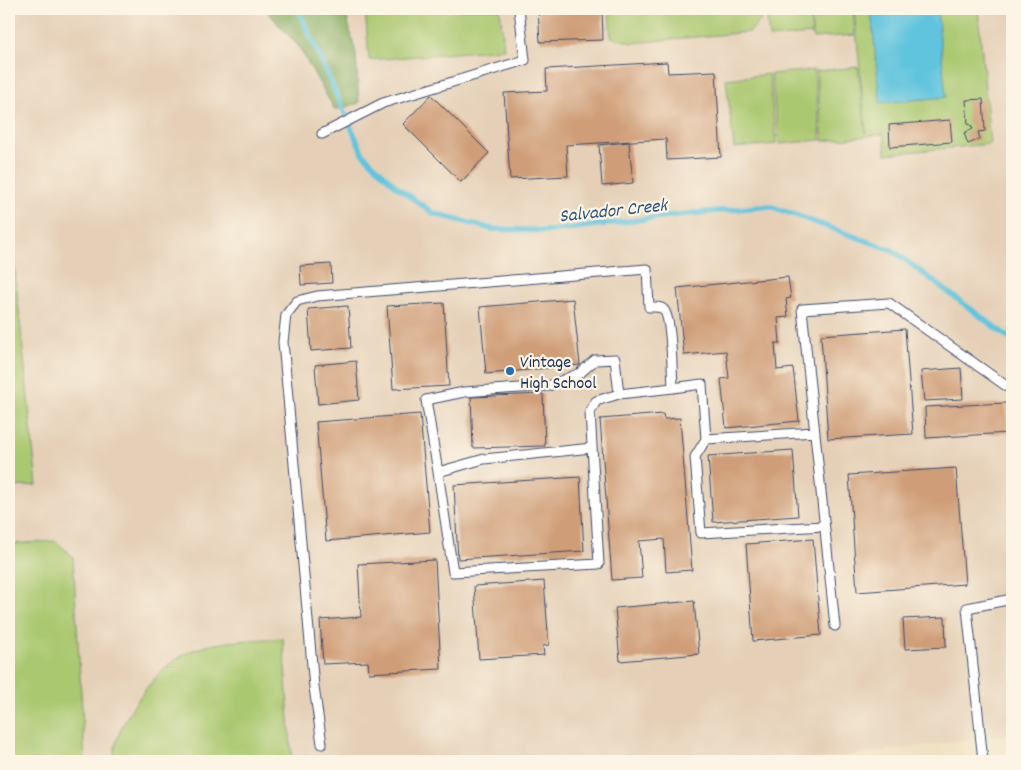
<svg xmlns="http://www.w3.org/2000/svg" width="1021" height="770" font-family="Dekko,sans-serif">
<style>
.built{fill:#e5d0b7}
.green{fill:#aac86f;stroke:#627c66}
.forest{fill:#87ac62;stroke:#516e60}
.water{fill:#60c4de;stroke:#3e7a9e}
.lines{fill:none;stroke-linecap:round;stroke-linejoin:round}
.stream{stroke:#60c4de;stroke-width:5.5}
.building{fill:#cf9d77}
.lane-casing{stroke:#3b496c;stroke-width:11}
.lane{stroke:#fff;stroke-width:9}
.poi-dot{fill:#1f6fb2;stroke:#fcf5e5;stroke-width:2}
.labels{text-anchor:middle;stroke-width:4.5;stroke-linejoin:round;paint-order:stroke}
.poi-label{font-size:18px;fill:#1b2f5e;stroke:#fcf5e5;text-anchor:start}
.water-label{font-size:19px;font-style:italic;fill:#2c547e;stroke:#fcf5e5}
</style>
<rect width="100%" height="100%" fill="#fcf5e5"/>
<filter id="ink" filterUnits="userSpaceOnUse"><feTurbulence type="fractalNoise" baseFrequency=".02" numOctaves="2"/><feDisplacementMap in="SourceGraphic" scale="10" xChannelSelector="R" yChannelSelector="G"/><feConvolveMatrix kernelMatrix="1 2 1 2 8 2 1 2 1" color-interpolation-filters="sRGB"/></filter>
<filter id="wash" filterUnits="userSpaceOnUse"><feTurbulence type="fractalNoise" baseFrequency=".0096" numOctaves="4" result="noise"/><feDisplacementMap in="SourceGraphic" scale="20" xChannelSelector="R" yChannelSelector="G"/><feGaussianBlur stdDeviation="1.12" result="paint"/><feColorMatrix in="noise" values="0 0 0 0 0 0 0 0 0 0 0 0 0 0 0 0 0 1.4 0 .05"/><feComposite in="paint" operator="in"/></filter>
<g filter="url(#wash)">
<rect width="100%" height="100%" fill="#eedebc"/>
<path class="built" d="M9 9H1012V734L805 761H9Z"/>
<path class="green" d="M365 9H500L504 49 369 60Z
M609 9H760L761 20 750 32 632 43 611 37Z
M766 9H809L812 34 769 38Z
M810 9H853L855 35 813 38Z
M854 9H978L990 144 886 154 884 134 823 141 816 71 858 67 866 133Z
M814 70 821 140 779 144 771 74Z
M769 74 776 144 734 148 726 79Z
M9 214 37 485 13 487 12 482 9 488Z
M56 541 73 557 85 761H9V544Z
M283 638 292 761H114C111 725 162 659 196 649 223 640 255 640 283 638Z"/>
<path class="forest" d="M265 9H345L356 54 359 103 335 110 299 47Z"/>
<path class="water" d="M871 9H937L946 97 880 103Z"/>
<g class="lines">
<path class="stream" d="M298 9 363 154 397 187 433 213 492 229 550 231 677 215 770 206 892 250 1012 340"/>
</g>
<g id="blocks">
<path class="building" d="M538 9H602L603 40 540 42Z
M667 62 668 73 716 71 721 157 667 160 666 139 566 145 568 176 510 179 504 93 547 91 546 69Z
M431 95 489 153 461 182 403 124Z
M983 99 985 131 978 132 980 139 968 144 964 133 973 129 971 125 968 124 966 100Z
M950 120 952 142 890 147 889 125Z
M629 142 633 183 602 186 599 145Z
M331 264 332 283 301 285 300 266Z
M788 277 791 298 786 299 788 317 778 318 780 343H775L777 370 793 368 799 421 726 428 721 379 729 378 726 351 684 355 677 288Z
M573 299 580 365 486 374 480 307Z
M444 303 449 386 393 389 387 306Z
M348 306 351 348 311 351 308 309Z
M905 329 913 434 828 439 821 335Z
M356 361 359 400 318 404 315 365Z
M961 368 963 399 924 401 921 371Z
M543 394 545 446 473 448 471 397Z
M1006 403 1008 433 926 438 925 407Z
M420 414 430 532 326 541 316 422Z
M663 414 664 419 680 418 692 570 666 572 664 539 639 541 642 578 612 580 600 419Z
M793 450 798 516 713 522 708 456Z
M956 468 965 584 857 592 849 475Z
M580 477 584 551 458 559 454 485Z
M813 539 821 635 753 641 746 544Z
M435 560 441 669 369 673 368 662 323 664 320 620 361 617 358 564Z
M544 581 549 645 543 646 544 655 479 659 474 586Z
M694 601 699 654 620 661 615 608Z
M945 617 946 647 905 649 903 619Z"/>
</g>
</g>
<g filter="url(#ink)">
<use href="#blocks" fill-opacity="0" stroke="#3b496c" stroke-width="1"/>
<g class="lines">
<defs>
<path id="lane" d="M322 134 383 103 525 60 519 9
M815 432 706 439 695 457 701 533 824 526
M592 448 484 459 438 472 453 572 599 564 590 412 596 401 619 394 673 388
M438 472 426 400 464 392 549 386 580 373 595 360 615 359 619 394
M835 626 802 309 889 303 1012 390
M322 744 314 687 283 342 286 315 297 301 317 296 647 269 649 307C654 307 661 306 664 310 672 320 672 373 673 388L702 384 706 439
M983 761 967 608 1012 599"/>
</defs>
<use href="#lane" class="lane-casing"/>
<use href="#lane" class="lane"/>
</g>
</g>
<circle class="poi-dot" cx="510" cy="371" r="5"/>
<g class="labels">
<g class="poi-label">
<text x="520" y="367">Vintage<tspan x="520" dy="21">High School</tspan></text>
</g>
<g class="water-label">
<text transform="translate(613 209) rotate(-6)" y="7">Salvador Creek</text>
</g>
</g>
<rect width="1021" height="770" fill="none" stroke="#fcf5e5" stroke-width="30"/>
</svg>
